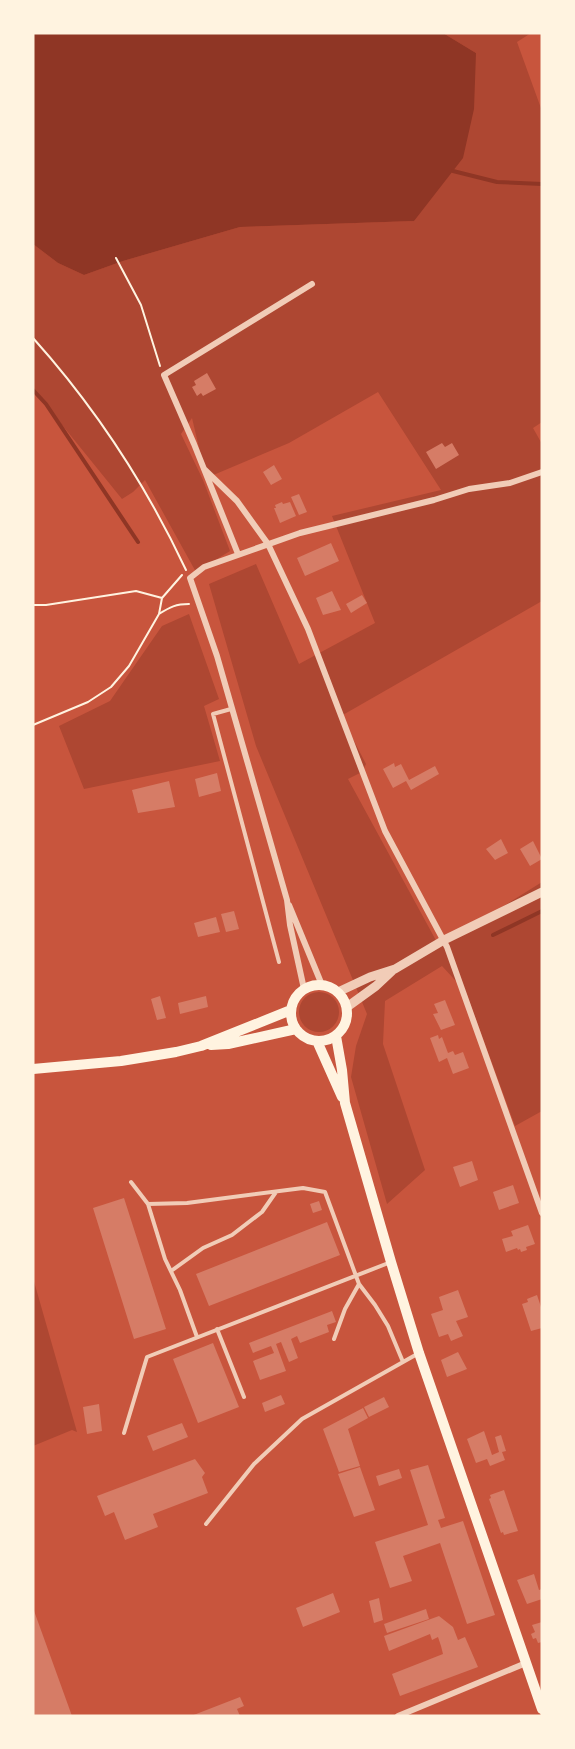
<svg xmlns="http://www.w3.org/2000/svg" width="575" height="1749" font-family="'Source Sans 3',sans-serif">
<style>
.green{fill:#ae4732}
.water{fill:#8f3625}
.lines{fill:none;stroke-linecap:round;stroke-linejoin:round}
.stream{stroke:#8f3625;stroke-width:4}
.building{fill:#d67c66}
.path{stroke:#fff3e0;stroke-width:2}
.service{stroke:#f1ccb7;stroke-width:4}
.minor{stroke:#f1ccb7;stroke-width:6}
.tertiary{stroke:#f1ccb7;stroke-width:9}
.secondary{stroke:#fff3e0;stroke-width:10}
</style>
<rect width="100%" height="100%" fill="#c8553d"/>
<path class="green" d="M443 33H531L517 42 542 111V422L533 428 542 444V601L341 716 366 764 362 772 348 779 439 946 542 882V1111L515 1126 466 992 442 966 385 1001 383 1044 425 1170 387 1204 351 1077 356 1046 367 1014 256 746 209 584 256 564 299 664 375 623 332 516 441 490 378 392 289 443 211 476 204 469 192 418 181 434 203 480 230 551 196 572 145 480 133 492 122 499 33 389V244L58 263 84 275 123 261 240 227 414 221 476 53Z
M189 614 219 699 204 706 220 761 84 789 59 726 110 701 162 626Z
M299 1012a20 20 0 1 1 40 0a20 20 0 1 1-40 0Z
M33 1278 77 1432 72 1430 33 1446Z"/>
<path class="water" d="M33 33H443L476 53 474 109 463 158 414 221 240 227 123 261 84 275 58 263 33 244Z"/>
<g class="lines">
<path class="stream" d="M453 171 497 182 542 184
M33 390 46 404 138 542
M493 935 542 911"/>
</g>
<path class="building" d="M207 373 216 389 203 396 201 393 197 396 192 387 196 385 194 381Z
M442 443 445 447 452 443 459 455 436 469 426 452Z
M274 465 282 479 271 485 263 472Z
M299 494 307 512 299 515 291 497Z
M282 502 283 504 290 502 296 516 280 523 274 508H276L275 505Z
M331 543 339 561 305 576 297 558Z
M332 591 341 610 323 615 316 598Z
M362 595 367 603 351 613 346 604Z
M394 763 395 767 401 764 409 780 435 766 439 774 411 790 406 781 393 788 383 769Z
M217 773 221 791 199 797 195 779Z
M169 781 175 807 138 813 132 790Z
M501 839 508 853 495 860 486 849Z
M533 841 542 859 530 866 520 849Z
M234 911 239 929 226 932 221 914Z
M216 917 220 932 198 937 194 923Z
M160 996 166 1018 157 1020 151 999Z
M206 996 208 1007 180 1014 178 1003Z
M445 1000 455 1025 441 1030 433 1014 438 1013 434 1004Z
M438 1035 439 1039 442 1037 448 1053 453 1051 455 1055 463 1052 469 1068 453 1074 447 1058 439 1062 430 1038Z
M472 1161 478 1180 460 1187 453 1167Z
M513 1185 519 1203 499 1210 493 1192Z
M124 1198 166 1329 134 1339 93 1208Z
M319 1201 322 1210 313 1213 310 1204Z
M327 1222 340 1255 209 1306 196 1274Z
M528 1225 535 1244 526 1247 527 1250 521 1252 520 1249 518 1250 517 1248 506 1252 502 1239 513 1236 511 1231Z
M458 1290 468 1317 456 1321 463 1336 451 1341 448 1334 439 1337 431 1314 443 1310 439 1297Z
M537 1295 542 1310V1328L531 1331 522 1304 528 1302 527 1299Z
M332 1311 336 1322 327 1325 329 1332 300 1343 297 1336 291 1339 298 1358 289 1362 281 1342 276 1344 286 1371 260 1380 253 1361 274 1353 271 1346 253 1353 249 1343Z
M213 1343 239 1407 198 1423 173 1359Z
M458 1352 467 1369 447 1377 441 1360Z
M281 1395 285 1404 265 1412 262 1403Z
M384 1397 389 1407 369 1417 364 1407Z
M99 1404 102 1431 87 1434 83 1407Z
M363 1408 368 1418 348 1429 360 1466 339 1472 323 1429Z
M182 1423 188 1437 153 1451 147 1436Z
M484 1431 492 1455 499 1452 495 1437 501 1435 506 1451 502 1452 505 1460 490 1466 487 1459 476 1463 467 1439Z
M195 1459 205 1473 202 1477 208 1493 153 1514 158 1527 125 1540 114 1512 105 1516 97 1496Z
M428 1465 445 1518 438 1520 441 1528 463 1521 495 1615 467 1624 440 1543 403 1556 412 1581 390 1588 375 1542 428 1525 410 1470Z
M360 1467 375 1510 354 1517 338 1474Z
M399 1469 402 1478 379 1486 376 1476Z
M504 1490 518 1531 504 1535 503 1532 501 1533 489 1499 491 1498 490 1495Z
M534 1574 539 1590 542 1589V1599L527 1604 517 1580Z
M333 1593 340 1612 303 1627 296 1608Z
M379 1598 383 1620 374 1623 369 1601Z
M33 1609V1608L72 1716H33Z
M426 1609 429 1619 387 1633 384 1624Z
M439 1616 453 1627 458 1640 465 1637 478 1667 400 1696 392 1674 443 1654 441 1646 438 1637 432 1640 430 1634 389 1651 384 1636Z
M542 1622V1642L538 1643 536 1638 533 1639 531 1634 535 1632 532 1625Z
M240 1697 244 1706 237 1709 240 1716H191Z"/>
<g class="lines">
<path class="path" d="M116 258 141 305 160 366
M33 338C94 406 147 487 186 570
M33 605H46L136 591 162 598
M159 614C170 607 176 604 189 604
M33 725 88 702 111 687 129 666 159 614 162 598 182 575"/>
<path class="service" d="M231 709 213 714 279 962
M131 1182 148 1204 165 1259 180 1290 197 1337
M148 1204 187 1203 303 1188 325 1192 359 1284 375 1305 388 1326 403 1362
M171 1271 203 1248 232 1235 262 1212 276 1192
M217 1329 244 1397
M334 1339 345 1309 359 1284
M124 1433 147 1357 391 1262
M206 1524 254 1464 302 1419 419 1353"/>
<path class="minor" d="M204 469 237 501 268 544 308 629 385 831 447 947 542 1213
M238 554 194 444 164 375 312 284
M289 905 322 985
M304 989 290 925 287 900 217 656 190 578 204 567 300 533 434 500 469 489 510 483 542 472
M398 1716 526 1663"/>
<path class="tertiary" d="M338 992 370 977 395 969 444 940 542 892
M347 1007 376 986 392 971"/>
<path class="secondary" d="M291 1013a28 28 0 1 1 56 0a28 28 0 1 1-56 0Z
M336 1036 342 1070 345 1103 391 1262 419 1353 542 1709
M317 1041 342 1097
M211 1045 228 1044 296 1029
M33 1069 121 1061 176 1052 201 1046 291 1010"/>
</g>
<rect width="575" height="1749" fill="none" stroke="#fff3e0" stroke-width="69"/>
</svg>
